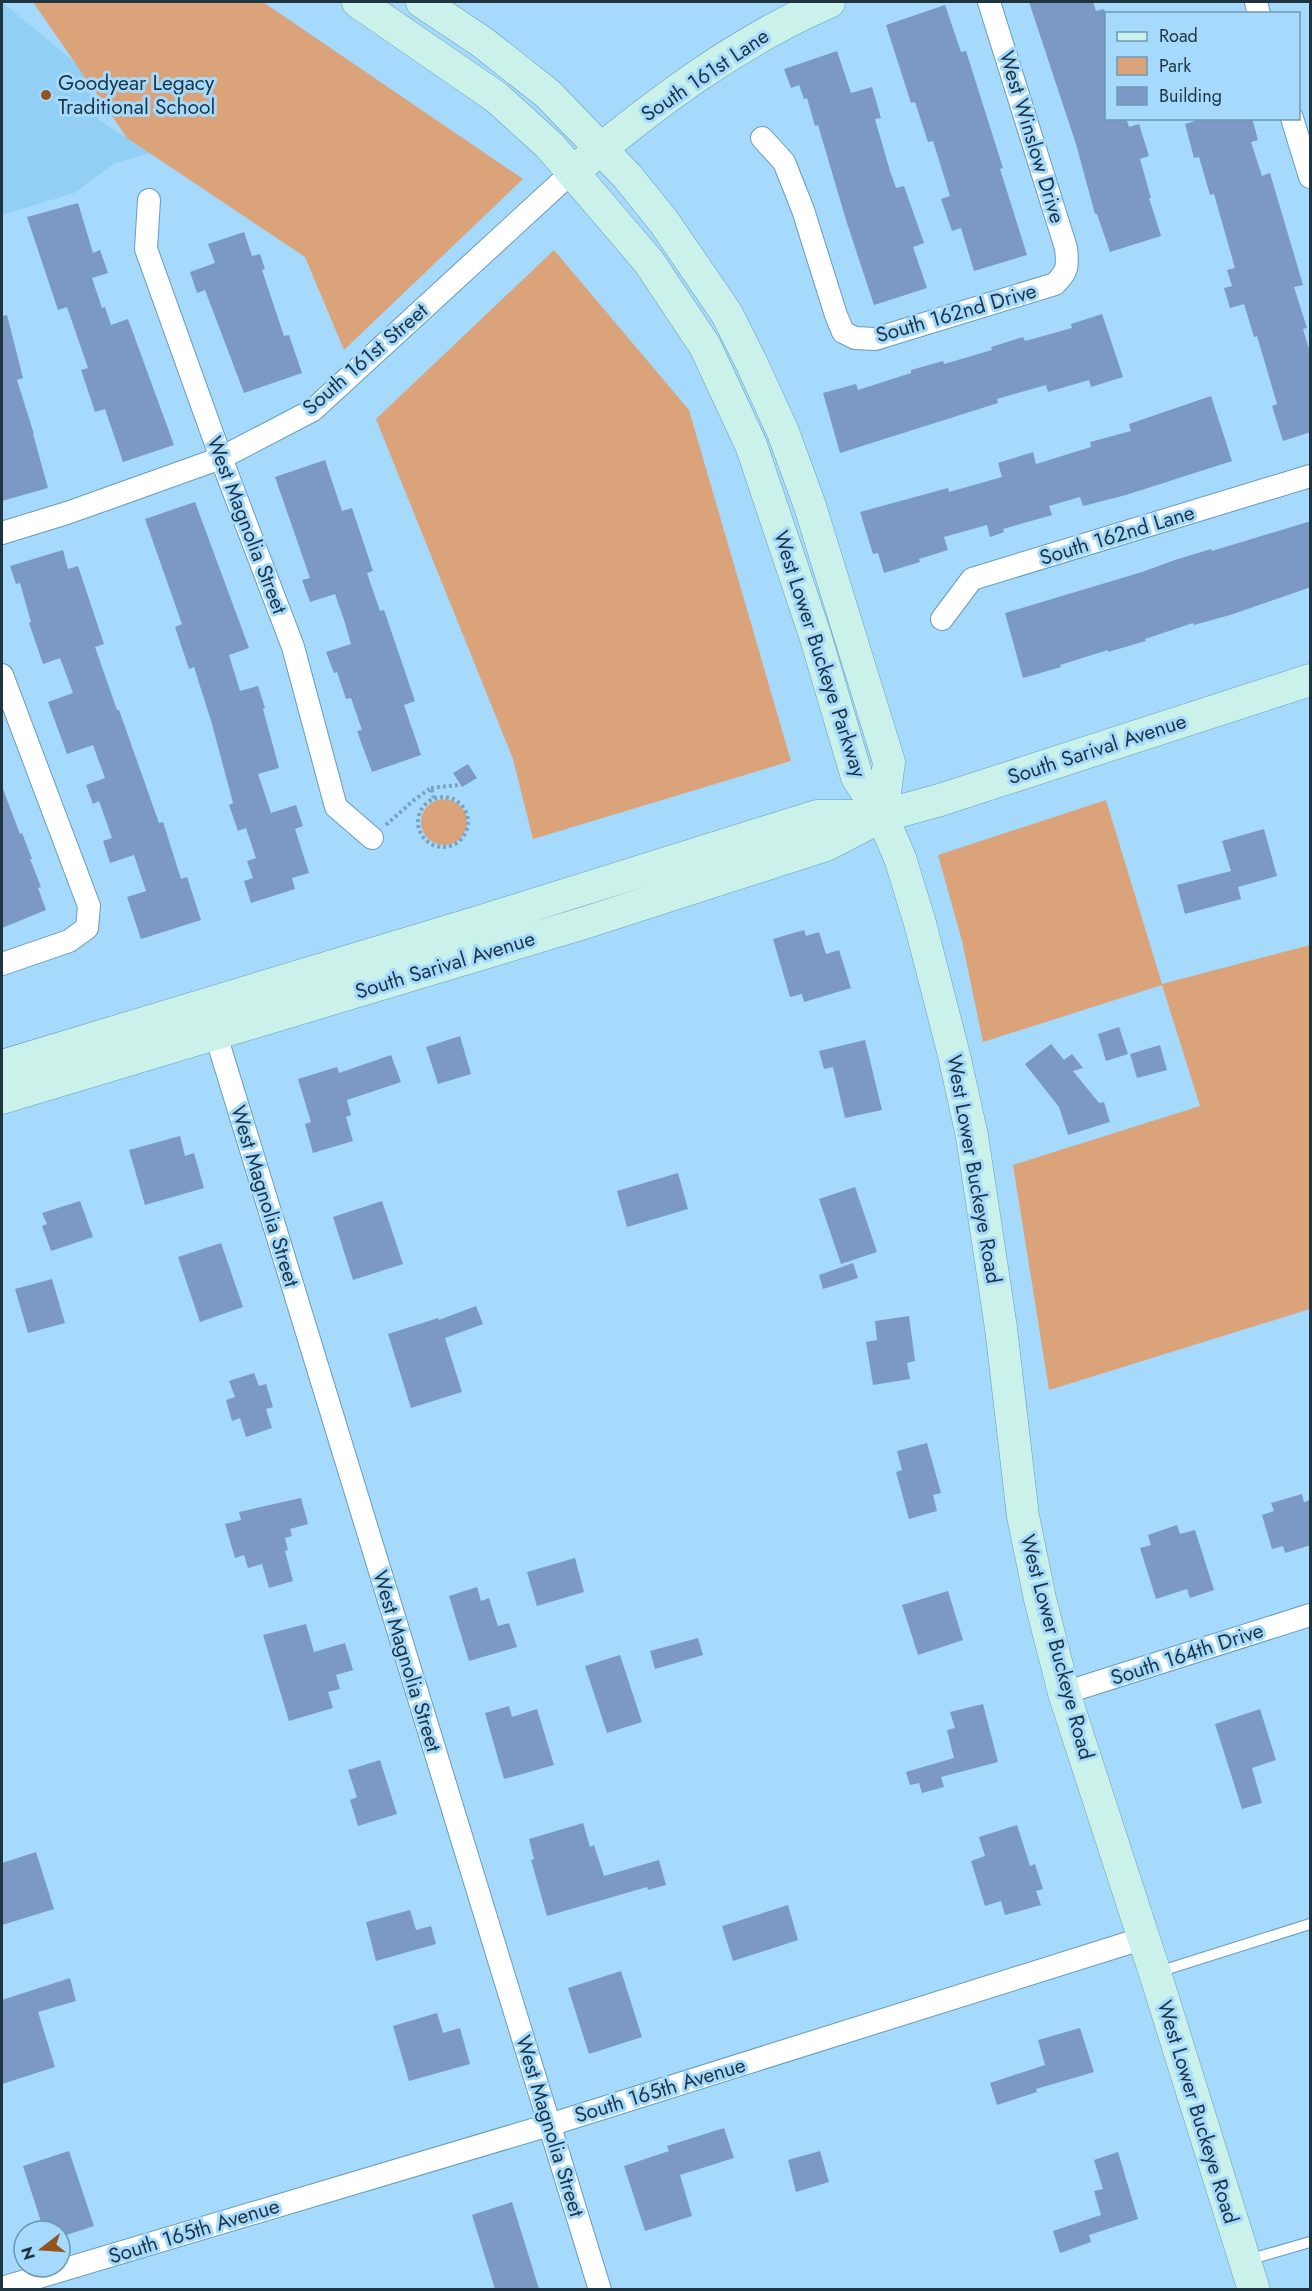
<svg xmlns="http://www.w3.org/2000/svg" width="1312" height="2291" font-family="Jost,sans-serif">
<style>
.built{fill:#91cff5}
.green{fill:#dba37a}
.building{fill:#7b99c4}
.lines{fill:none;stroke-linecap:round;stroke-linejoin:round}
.lane-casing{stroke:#679bbb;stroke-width:12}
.street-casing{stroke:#679bbb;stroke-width:24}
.secondary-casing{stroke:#679bbb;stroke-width:33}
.path{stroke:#79a4c0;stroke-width:4;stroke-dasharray:3 3;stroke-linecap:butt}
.lane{stroke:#fff;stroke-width:10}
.street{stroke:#fff;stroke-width:22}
.secondary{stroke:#cbf2ea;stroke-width:32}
.poi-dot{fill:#93531c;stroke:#a5dafd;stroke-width:2}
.labels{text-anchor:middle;stroke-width:6;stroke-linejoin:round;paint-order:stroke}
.street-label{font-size:21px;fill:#1e3441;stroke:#a5dafd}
.poi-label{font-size:21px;fill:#1e3441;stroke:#a5dafd;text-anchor:start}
</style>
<rect width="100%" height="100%" fill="#a5dafd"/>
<path class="built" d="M2 2 83 69 99 120 150 153 115 163 74 193 2 215Z"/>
<path class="green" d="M33 2H263L523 179 344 350 305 257 127 138Z
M554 250 689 410 791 761 533 839 513 759 376 419Z
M421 822a23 23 0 1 1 46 0a23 23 0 1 1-46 0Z
M1106 800 1162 984 1310 945V1309L1049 1390 1013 1165 1200 1106 1162 985 983 1042 962 941 938 855Z"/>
<path class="building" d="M1029 2H1093L1096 11 1104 9 1107 18V118H1126L1129 127 1139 124 1149 156 1140 159 1151 198H1149L1161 236 1110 252 1097 214H1095L1076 144Z
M945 5 961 52 966 51 1003 168 1000 169 1027 255 974 271 961 228 952 231 941 199 950 196 933 141 928 142 915 102 911 103 886 25Z
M837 51 851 93 872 87 881 118 875 119 890 171 896 188 904 186 924 243 913 247 927 288 874 305 846 220 818 125 815 126 807 98 804 99 799 85 791 88 784 69Z
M1204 118H1252L1258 140 1251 142 1262 176 1270 173 1303 285 1294 287 1307 328 1303 329 1311 356V432L1283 441 1272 406 1277 404 1257 336 1254 337 1244 304 1230 308 1224 288 1232 286 1227 270 1235 268 1214 194 1210 195 1199 157 1194 158 1185 124Z
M78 203 93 253 100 250 108 273 92 278 102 308 105 307 111 325 128 319 174 445 123 462 105 409 95 412 81 370 88 368 67 307 58 310 27 217Z
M244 232 252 256 260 254 265 269 262 270 284 336 289 335 302 373 244 393 205 290 197 293 190 272 215 263 208 244Z
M1102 314 1123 377 1091 387 1089 380 1048 392 1046 385 997 399 998 403 840 453 823 393 856 384 858 390 911 373V370L943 361 944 364 992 350 991 347 1023 337 1025 341 1072 328 1071 324Z
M7 315 23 378 17 380 34 434H33L48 488 2 501V316Z
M1211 396 1232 461 1126 495 1083 506 1080 497 1049 506 1052 515 1003 529 1004 532 990 537 987 525 944 537 948 550 919 559 920 562 884 573 878 553 873 554 860 512 948 488 949 492 1002 477 998 463 1033 452 1036 464 1091 447 1090 442 1131 431 1129 424Z
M325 460 342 511 352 508 373 571 367 573 380 611 384 610 415 701 404 705 421 755 372 772 357 731 362 730 351 698 346 699 337 672 334 673 326 652 351 644 345 623 335 594 310 602 302 580 310 578 275 477Z
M195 502 249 648 229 655 240 691 258 686 265 708 263 709 279 768 258 774 271 813 296 805 303 826 295 829 309 873 292 878 295 889 251 903 244 881 253 878 247 861 256 858 246 828 238 831 229 805 233 803 212 724 194 667 189 669 175 627 182 624 145 519Z
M1311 521V587L1230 615 1194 625 1193 623 1145 639 1146 641 1108 652V650L1060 665 1061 667 1023 678 1005 613 1142 572 1175 560 1211 549 1212 551Z
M63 550 68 569 78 566 104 644 95 647 117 710H119L159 823 163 822 181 879 187 877 201 920 141 939 127 897 146 891 134 855 110 863 103 841 112 838 99 801 93 804 86 785 105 778 93 745 67 754 48 702 73 693 60 658 43 664 29 623 31 622 20 583 16 584 10 566Z
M468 764 477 778 462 787 453 773Z
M2 789H3L20 834 22 833 32 859H30L41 887 38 888 46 910 2 928Z
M1264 829 1277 876 1238 887 1241 899 1185 914 1177 885 1231 871 1222 841Z
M804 930 806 936 819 932 826 954 839 950 851 988 804 1002 802 994 790 997 773 939Z
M1119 1027 1128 1054 1106 1061 1098 1034Z
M460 1036 471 1074 438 1084 426 1047Z
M865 1040 882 1110 845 1118 833 1067 824 1069 819 1051Z
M1051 1044 1064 1060 1072 1054 1083 1068 1073 1071 1099 1103 1104 1102 1110 1122 1068 1135 1059 1107 1025 1064Z
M1160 1045 1167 1070 1137 1078 1130 1054Z
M391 1055 401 1082 347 1100 351 1115 346 1117 353 1141 313 1153 305 1124 311 1122 298 1079 337 1067 339 1073Z
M180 1136 185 1156 194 1153 204 1188 145 1205 129 1150Z
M678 1173 688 1209 627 1227 617 1191Z
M855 1187 877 1252 841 1264 819 1199Z
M80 1201 93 1237 51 1251 42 1226 47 1224 42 1213Z
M382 1201 403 1264 353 1280 333 1217Z
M221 1243 243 1307 200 1322 178 1257Z
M853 1263 858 1278 823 1289 819 1275Z
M52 1279 65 1323 28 1333 15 1289Z
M476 1306 483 1324 445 1338 462 1392 411 1408 388 1334 438 1318 439 1320Z
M909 1316 915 1361 907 1363 910 1379 873 1385 866 1342 877 1340 875 1321Z
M254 1373 259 1386 266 1384 273 1407 266 1409 272 1428 246 1437 240 1418 232 1421 226 1400 235 1397 229 1381Z
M927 1443 941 1493 933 1495 937 1511 909 1519 896 1472 902 1470 897 1451Z
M1302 1494 1304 1502 1311 1500V1545L1285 1553 1283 1546 1272 1549 1262 1515 1274 1511 1271 1503Z
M301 1498 308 1524 290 1529 292 1536 285 1538 288 1550 285 1551 293 1581 269 1588 262 1564 248 1568 244 1555 235 1558 225 1524 241 1520 239 1512Z
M1177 1525 1180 1534 1195 1530 1214 1590 1190 1598 1187 1589 1156 1599 1140 1548 1151 1545 1148 1535Z
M575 1558 584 1592 537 1606 527 1572Z
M477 1587 481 1601 489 1598 498 1626 509 1623 517 1647 469 1661 449 1596Z
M948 1591 963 1640 918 1655 902 1605Z
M306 1624 314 1652 345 1643 353 1670 336 1675 340 1689 328 1692 333 1708 289 1721 263 1635Z
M698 1638 703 1655 655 1669 650 1651Z
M620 1655 642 1722 607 1733 585 1666Z
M983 1704 998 1762 941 1777 944 1787 922 1793 919 1783 910 1785 906 1772 954 1758 947 1730 955 1728 950 1712Z
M509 1706 512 1717 537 1709 554 1765 504 1779 485 1713Z
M1260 1709 1276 1760 1252 1768 1262 1803 1242 1809 1215 1724Z
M380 1760 397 1814 358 1826 350 1800 357 1797 348 1770Z
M583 1823 590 1847 594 1845 604 1876 659 1860 666 1885 648 1890 647 1887 547 1916 531 1860 534 1859 529 1839Z
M1017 1825 1030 1866 1035 1864 1043 1889 1036 1891 1041 1905 1005 1915 1001 1901 985 1906 971 1861 985 1856 979 1837Z
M36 1852 54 1909 2 1925V1863Z
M788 1905 798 1940 733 1961 722 1926Z
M410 1910 416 1930 431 1926 436 1944 376 1961 366 1922Z
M621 1971 642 2037 589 2054 568 1988Z
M70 1978 76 2001 38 2012 55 2067 2 2084V2000Z
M437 2013 443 2033 460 2028 470 2064 409 2081 393 2026Z
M1080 2028 1094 2072 1036 2089 1037 2092 997 2105 990 2083 1045 2065 1038 2040Z
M724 2128 734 2158 680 2175 692 2216 645 2231 624 2166 669 2151 667 2146Z
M69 2151 94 2226 60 2237V2231H44L23 2166Z
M820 2151 829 2182 796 2192 788 2160Z
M1118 2152 1138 2219 1089 2235 1091 2242 1060 2253 1053 2231 1101 2215 1094 2191 1103 2189 1094 2160Z
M512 2202 539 2289H495L472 2215Z"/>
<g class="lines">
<defs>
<path id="lane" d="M1158 1972 1310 1924
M1248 2260 1310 2242"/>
<path id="street" d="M1256 2 1259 14
M1292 118 1310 177
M762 138 784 162 803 210 836 315 843 332 855 338 875 339 1055 284C1068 271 1068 266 1066 248L989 2
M149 200 146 249 221 458 293 647 336 807 372 838
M2 533 67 513 221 458 313 410 572 172
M942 619 972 579 1310 476
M2 675 89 906 87 928 69 941 2 964
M215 1032 600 2290
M1064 1693 1310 1615
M2 2288 549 2125 1144 1938"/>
<path id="secondary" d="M358 2 496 97 550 146 649 262 705 346 751 445 815 635 857 777 882 816 900 858 920 923 954 1055 972 1136 1001 1328 1023 1516 1040 1599 1064 1693 1155 1973 1254 2290
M422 2 482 42 548 94 627 176 664 222 727 314 752 364 783 432 810 506 889 762 882 816
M585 162C660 100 739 41 829 2
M2 1066 475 923 817 816H876
M2 1098 584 923 826 845 882 816 940 800 1310 680"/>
</defs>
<use href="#lane" class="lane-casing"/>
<use href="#street" class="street-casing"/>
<use href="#secondary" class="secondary-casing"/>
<path class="path" d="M431 788 458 785
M418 822a25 25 0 1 1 50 0a25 25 0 1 1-50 0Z
M386 825 414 800 431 788 434 798"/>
<use href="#lane" class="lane"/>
<use href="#street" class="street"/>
<use href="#secondary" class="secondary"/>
</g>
<circle class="poi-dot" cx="46" cy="95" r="6"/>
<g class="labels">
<g class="street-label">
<text transform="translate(705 75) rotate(-34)" y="7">South 161st Lane</text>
<text transform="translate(1032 137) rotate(73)" y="7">West Winslow Drive</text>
<text transform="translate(956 313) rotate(-16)" y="7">South 162nd Drive</text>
<text transform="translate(365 359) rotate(-41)" y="7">South 161st Street</text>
<text transform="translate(247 525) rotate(69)" y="7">West Magnolia Street</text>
<text transform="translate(1117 535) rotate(-17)" y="7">South 162nd Lane</text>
<text transform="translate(820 654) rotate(72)" y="7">West Lower Buckeye Parkway</text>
<text transform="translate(1097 749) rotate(-18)" y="7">South Sarival Avenue</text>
<text transform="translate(445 965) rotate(-17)" y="7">South Sarival Avenue</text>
<text transform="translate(974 1169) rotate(80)" y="7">West Lower Buckeye Road</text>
<text transform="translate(265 1196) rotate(73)" y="7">West Magnolia Street</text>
<text transform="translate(1057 1647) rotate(75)" y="7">West Lower Buckeye Road</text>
<text transform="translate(1187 1654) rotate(-18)" y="7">South 164th Drive</text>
<text transform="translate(407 1661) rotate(73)" y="7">West Magnolia Street</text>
<text transform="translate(660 2090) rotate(-17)" y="7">South 165th Avenue</text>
<text transform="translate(1198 2112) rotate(73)" y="7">West Lower Buckeye Road</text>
<text transform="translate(550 2126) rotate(73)" y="7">West Magnolia Street</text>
<text transform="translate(194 2231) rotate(-17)" y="7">South 165th Avenue</text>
</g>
<g class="poi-label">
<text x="58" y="90">Goodyear Legacy<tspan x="58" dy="24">Traditional School</tspan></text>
</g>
</g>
<rect width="1312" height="2291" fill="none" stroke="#1e3441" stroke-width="6"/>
<rect x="1105" y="12" width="195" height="108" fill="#a5dafd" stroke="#6f98b2" stroke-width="1.5"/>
<rect x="1117" y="32" width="30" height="9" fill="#cbf2ea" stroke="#6f98b2" stroke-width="1.5"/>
<text x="1159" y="42" font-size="18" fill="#1e3441">Road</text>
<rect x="1117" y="57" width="30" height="18" fill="#dba37a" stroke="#6f98b2" stroke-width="1.5"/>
<text x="1159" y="72" font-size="18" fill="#1e3441">Park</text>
<rect x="1117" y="87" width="30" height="18" fill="#7b99c4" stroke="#6f98b2" stroke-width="1.5"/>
<text x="1159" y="102" font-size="18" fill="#1e3441">Building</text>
<g transform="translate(42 2249) rotate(253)"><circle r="28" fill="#a5dafd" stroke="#6f98b2" stroke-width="1.5"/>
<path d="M0-4.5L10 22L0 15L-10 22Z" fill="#93531c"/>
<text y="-9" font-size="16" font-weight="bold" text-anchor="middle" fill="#1e3441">N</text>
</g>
</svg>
